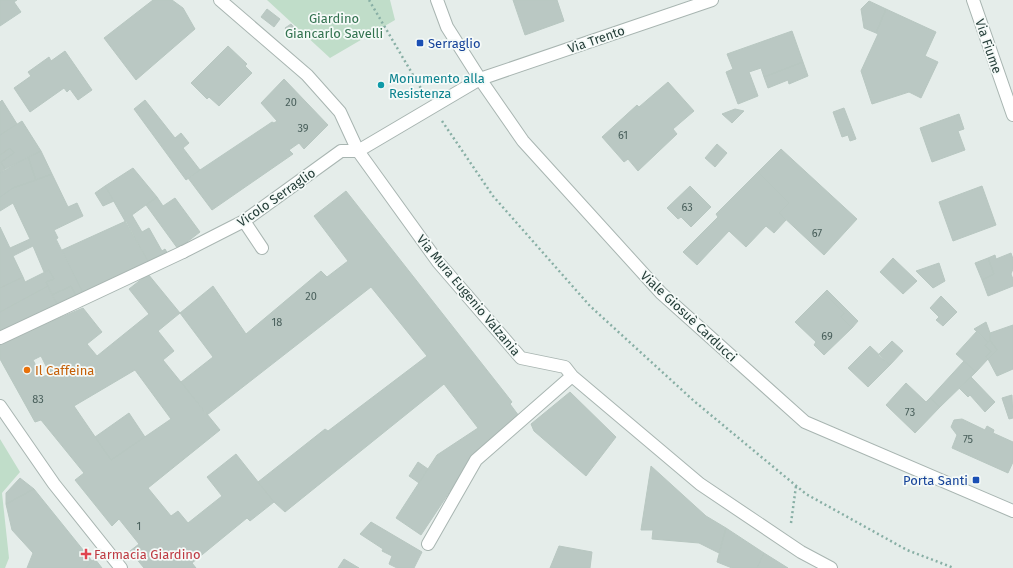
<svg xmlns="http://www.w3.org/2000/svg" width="1013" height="568" font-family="'Fira Sans',sans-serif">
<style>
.green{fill:#c0ddc9}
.building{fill:#bac8c3;stroke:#b8c7c1;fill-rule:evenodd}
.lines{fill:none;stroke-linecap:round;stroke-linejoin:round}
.pedestrian-casing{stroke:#a8b5b1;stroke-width:14}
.minor-casing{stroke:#a8b5b1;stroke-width:14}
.tertiary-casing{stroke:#a8b5b1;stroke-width:14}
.path{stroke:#88afa5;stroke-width:2.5;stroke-dasharray:2 3;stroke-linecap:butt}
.pedestrian{stroke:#fff;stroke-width:12}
.minor{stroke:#fff;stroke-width:12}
.tertiary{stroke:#fff;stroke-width:12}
.transit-dot{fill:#1a4fb4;stroke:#f5faf8;stroke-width:1.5}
.culture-dot{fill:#0f9aa8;stroke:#f5faf8;stroke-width:1.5}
.food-dot{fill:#e8710a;stroke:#f5faf8;stroke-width:1.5}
.health-dot{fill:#e0444e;stroke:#f5faf8;stroke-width:1.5}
.labels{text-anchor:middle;stroke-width:3.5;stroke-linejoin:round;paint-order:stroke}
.number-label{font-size:11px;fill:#4a605c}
.park-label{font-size:13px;fill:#32724f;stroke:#f5faf8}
.street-label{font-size:13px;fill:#253e39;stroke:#f5faf8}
.transit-label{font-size:13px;fill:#164399;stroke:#f5faf8;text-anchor:start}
.culture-label{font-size:13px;fill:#0d838f;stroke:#f5faf8;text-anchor:start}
.food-label{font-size:13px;fill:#c56008;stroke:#f5faf8;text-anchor:start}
.health-label{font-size:13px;fill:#be3a42;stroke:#f5faf8;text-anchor:start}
</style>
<rect width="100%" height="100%" fill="#e5edea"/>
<path class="green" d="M267 0H390L395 20 330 58Z
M0 439 20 472 2 493 9 558 5 568H0Z"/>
<path class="building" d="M0 0H17L14 2 21 12 0 26Z
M153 0H172L183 8 195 29 136 80 104 38Z
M513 0H557L564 21 525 35Z
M869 1 886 9 876 33 864 28 861 9Z
M267 9 280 19 274 27 261 17Z
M886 9 936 32 925 56 938 62 921 98 909 92 872 104 861 71 878 34 876 33Z
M291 24 298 32 292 37 285 28Z
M792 31 803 62 764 77 761 68 749 72 758 96 738 104 726 72 733 69 727 54Z
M228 46 247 64 245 66 252 73 219 106 209 97 207 99 191 83Z
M65 51 92 90 78 100 70 89 67 92 64 88 30 112 14 88 31 76 28 72 49 57 51 61Z
M803 62 808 76 789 84 788 80 768 88 764 77Z
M284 79 328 125 304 149 299 143 289 150 293 154 212 210 188 178 272 122 274 123 277 121 261 103Z
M668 82 694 111 673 129 677 134 638 171 628 159 624 162 602 137 637 105 639 107Z
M2 100 17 124 0 135V102Z
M145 100 175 138 181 133 189 143 183 148 200 170 186 180 134 109Z
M844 108 856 139 850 141 848 135 842 137 833 112Z
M735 109 744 111 732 123 722 114Z
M959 114 964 129 958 131 965 150 932 162 920 128Z
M22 121 41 151 5 169 1 162 14 153 10 148 0 155V135Z
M717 144 727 153 715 167 705 158Z
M10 148 14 153 1 162 5 169 0 173V155Z
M781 149 857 219 824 255 779 213 789 203 758 172Z
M41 151 52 174 36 180 28 157Z
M28 157 36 180 13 188 0 197V173Z
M133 168 157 197 132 215 142 232 149 228 162 251 165 249 168 254 149 263 105 186Z
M758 172 789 203 779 213 786 220 774 233 766 226 746 247 729 231 697 265 683 252 718 217 716 214Z
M52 174 68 207 77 203 83 216 54 230 58 238 56 239 84 295 77 298 71 286 52 295 46 282 54 279 49 270 44 272 33 246 13 256 23 277 0 288V227L10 248 30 239 13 203 0 211V197L13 188Z
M105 186 114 201 103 206 95 193Z
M690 186 711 207 691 227 681 217 678 219 667 208Z
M982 186 996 225 953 241 939 202Z
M346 191 505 393 512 402 510 404 519 416 472 458 421 535 396 518 437 455 478 428 444 384 285 512 274 502 258 482 325 429 328 431 427 356 371 287 207 415 181 382 213 357 180 313 213 286 246 334 321 271 327 277 348 261 314 216Z
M157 197 163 206 175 198 200 232 187 242 188 243 178 249 146 205Z
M126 221 149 263 84 295 62 250Z
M1011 253 1013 259V269L1011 274 1013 279V286L988 296 982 280 994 274 988 258 995 255 996 259Z
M893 258 917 281 903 294 880 272Z
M988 258 994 274 982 280 975 263Z
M939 263 945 281 933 288 916 271Z
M49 270 54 279 46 282 48 286 0 312V288L23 277 25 282Z
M148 274 180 313 158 331 174 351 163 360 220 430 148 488 171 516 178 511 188 523 222 496 207 477 236 454 274 502 250 521 247 518 192 563 196 568H144L130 551 139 544 119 519 112 526 75 480 84 473 41 420 35 422 0 359V343L83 308 102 332 87 344 97 356 149 314 129 289ZM41 356 50 374 42 377 33 360ZM135 370 171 419 111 460 74 406Z
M48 286 58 306 0 332V312Z
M71 286 77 298 58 306 52 295Z
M827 290 858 321 852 328 841 317 844 313 824 293Z
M824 293 844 313 841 317 852 328 824 355 814 345 816 342 795 322Z
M941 296 957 312 943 326 936 320 939 317 930 308Z
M986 322 990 333V340L988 342 974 329Z
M1013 325V369L997 376 988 359 997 350 990 340V333Z
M977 331 988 342 985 346 991 351 986 357 988 359 976 372 956 354Z
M990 340 997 350 988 359 986 357 991 351 985 346Z
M892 341 903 351 890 365 878 355Z
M870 346 890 365 868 387 848 368Z
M964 361 976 372 940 407 930 398Z
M971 377 995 402 985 412 970 395 968 397 959 388Z
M906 383 926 402 930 398 940 407 915 433 886 405Z
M570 392 616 437 586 476 534 431 531 424Z
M1012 395 1013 418 1009 419 1002 398Z
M129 413 145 437 111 460 95 437Z
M962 419 985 430 987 426 994 430 993 433 1013 442V462L1008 473 952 448 957 435 951 427 954 420Z
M418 462 428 469 419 483 409 476Z
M651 466 706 516 726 528 719 553 699 543 652 539 653 530H641Z
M20 478 34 489 6 504V493Z
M34 489 92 561 86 568H27L33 553 12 530 6 504Z
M371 522 422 552 414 568H397L389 564 392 556 382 551 383 549 360 534Z
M726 528 764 553 757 568H732L717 562Z
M559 546 592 552 590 568H550Z
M764 553 788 568H757Z
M95 559 102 568H86L92 561Z
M344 559 359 568H338Z"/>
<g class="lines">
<defs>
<path id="pedestrian" d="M244 221 262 248
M0 338 183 252"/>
<path id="minor" d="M220 0 307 75 340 112 358 151 438 262 521 358 565 367 572 376 700 484 801 552 831 568
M973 0 1013 115
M183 252 244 221 341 151H358L480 79 712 0
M0 406 54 484 121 568
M428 544 476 460 572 376"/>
<path id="tertiary" d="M437 0 447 27 480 79 523 141 661 293 805 422 1013 511"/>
</defs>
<use href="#pedestrian" class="pedestrian-casing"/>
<use href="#minor" class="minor-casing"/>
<use href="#tertiary" class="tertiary-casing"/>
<path class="path" d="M369 0 423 92
M442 121 493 196 590 306 694 401 806 494 907 550 954 568
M791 523 796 486"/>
<use href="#pedestrian" class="pedestrian"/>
<use href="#minor" class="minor"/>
<use href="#tertiary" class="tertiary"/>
</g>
<g class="transit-dot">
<rect x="416" y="39" width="8" height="8" rx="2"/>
<rect x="972" y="476" width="8" height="8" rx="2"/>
</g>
<circle class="culture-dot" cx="381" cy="85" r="4"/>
<circle class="food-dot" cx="27" cy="370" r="4"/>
<path class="health-dot" d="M84 548h4v4h4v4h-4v4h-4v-4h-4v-4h4z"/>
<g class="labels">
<g class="number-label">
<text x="291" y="106">20</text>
<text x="303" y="132">39</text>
<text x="623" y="139">61</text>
<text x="687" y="211">63</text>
<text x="817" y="237">67</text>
<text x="311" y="300">20</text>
<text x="277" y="326">18</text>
<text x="827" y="340">69</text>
<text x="38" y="403">83</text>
<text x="910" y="416">73</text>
<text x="968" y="443">75</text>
<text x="139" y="530">1</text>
</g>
<g class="park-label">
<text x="334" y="23">Giardino<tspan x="334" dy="15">Giancarlo Savelli</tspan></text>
</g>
<g class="street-label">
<text transform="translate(596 39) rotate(-19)" y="5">Via Trento</text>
<text transform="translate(989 46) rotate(71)" y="5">Via Fiume</text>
<text transform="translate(276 197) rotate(-35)" y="5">Vicolo Serraglio</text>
<text transform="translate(469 295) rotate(50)" y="5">Via Mura Eugenio Valzania</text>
<text transform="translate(689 316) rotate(43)" y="5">Viale Giosuè Carducci</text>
</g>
<g class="transit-label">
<text x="428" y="48">Serraglio</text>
<text x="968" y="485" text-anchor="end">Porta Santi</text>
</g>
<g class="culture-label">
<text x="389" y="83">Monumento alla<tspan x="389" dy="15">Resistenza</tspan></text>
</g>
<g class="food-label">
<text x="35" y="375">Il Caffeina</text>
</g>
<g class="health-label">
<text x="94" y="559">Farmacia Giardino</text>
</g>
</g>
</svg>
